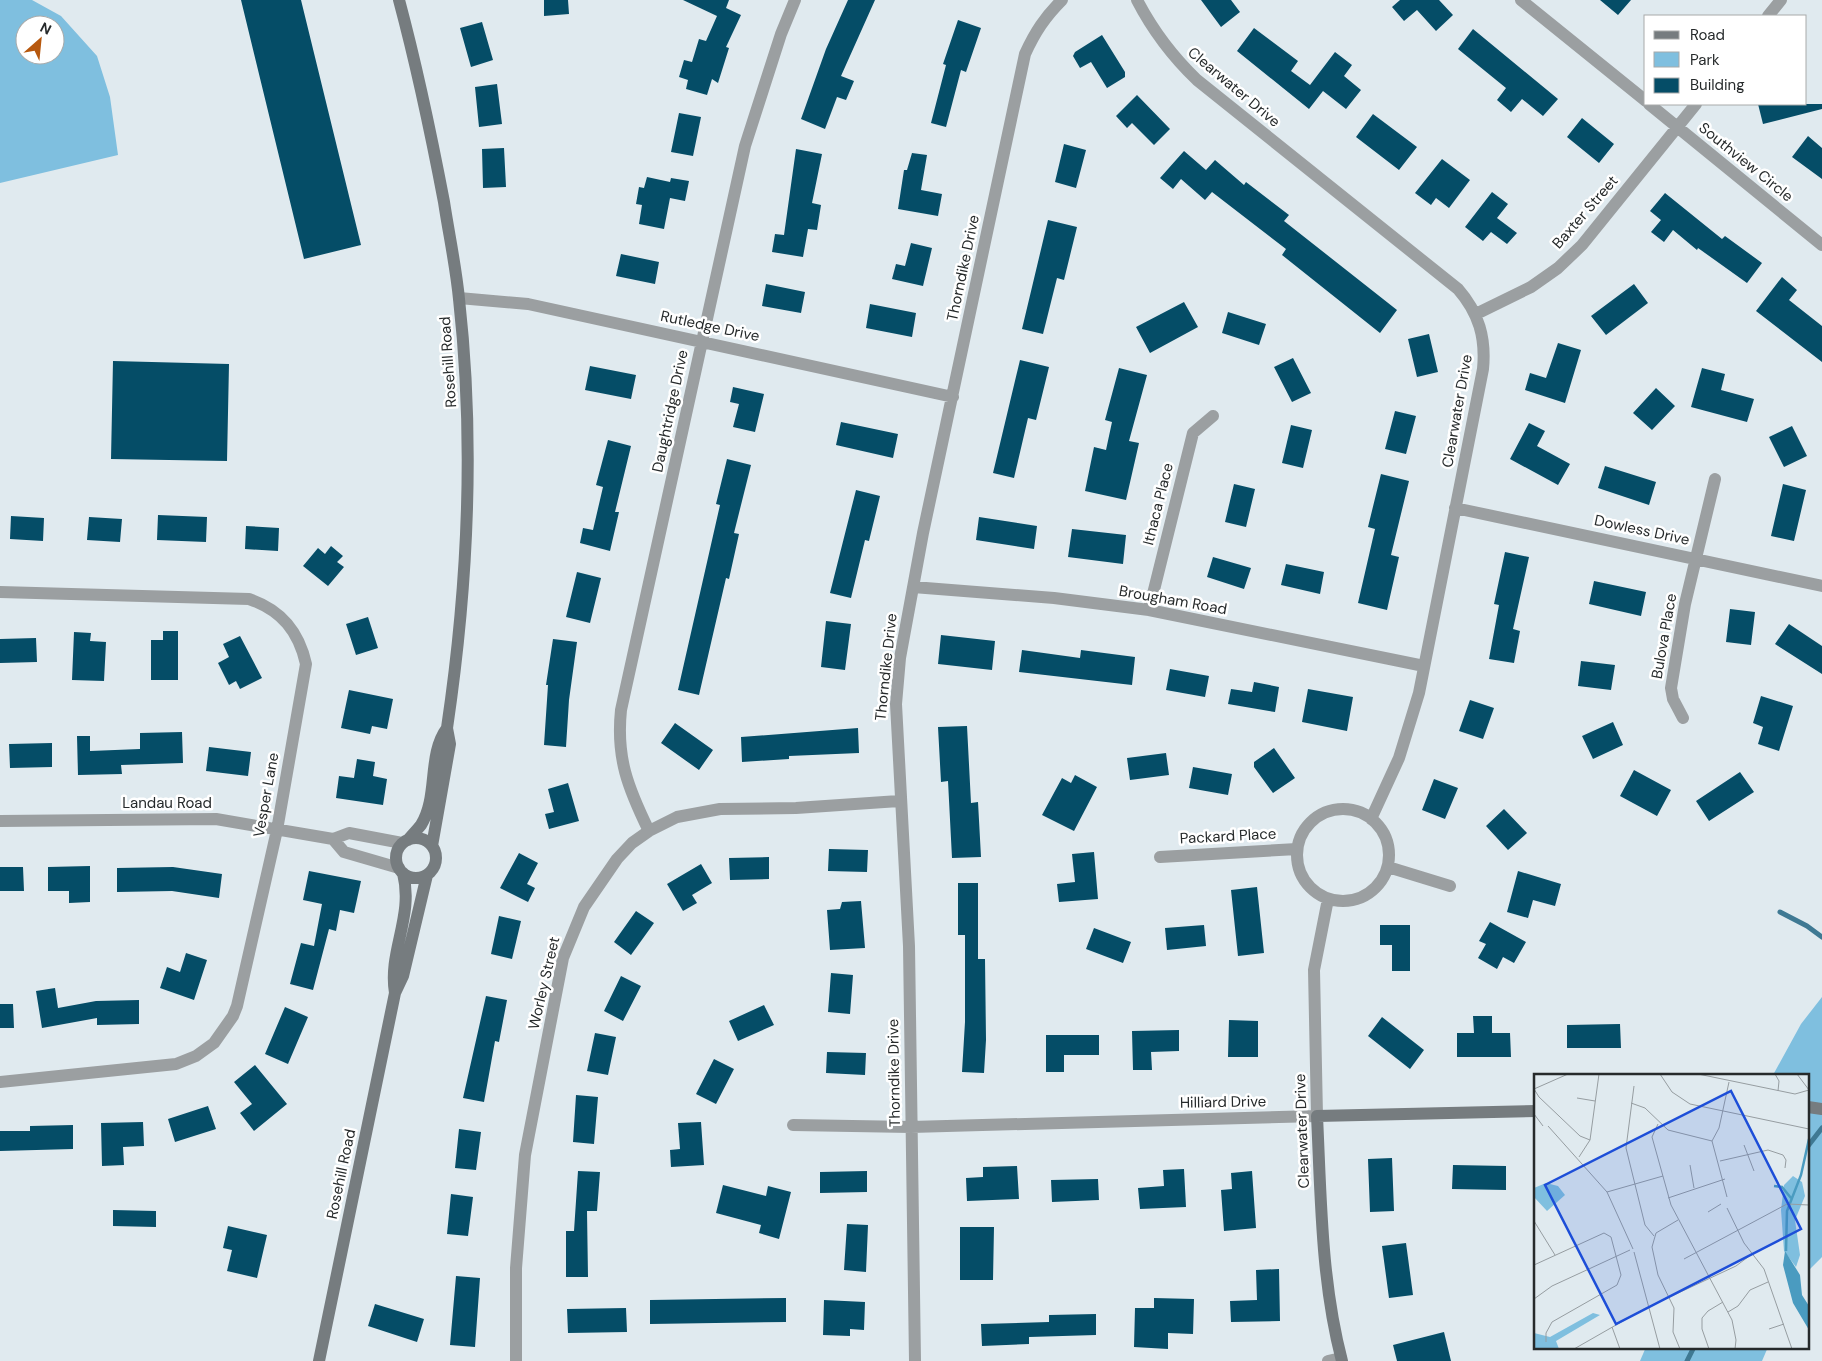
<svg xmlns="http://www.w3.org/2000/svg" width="1822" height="1361" font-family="'DM Sans',sans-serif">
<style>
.green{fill:#7fbfdf;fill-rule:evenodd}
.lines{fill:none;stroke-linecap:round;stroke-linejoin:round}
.stream{stroke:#3f7993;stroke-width:5}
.building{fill:#054d67}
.street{stroke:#9b9fa1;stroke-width:12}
.secondary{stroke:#767c7f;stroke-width:12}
.labels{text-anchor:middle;stroke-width:5;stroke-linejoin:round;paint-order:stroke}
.street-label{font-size:15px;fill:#262a2b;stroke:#fff}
.inset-river{fill:none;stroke:#4a9bc0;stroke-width:2.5}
.inset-road{fill:none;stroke:#969da1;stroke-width:1}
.view{fill:#1d4ed8;fill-opacity:0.15;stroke:#1d4ed8;stroke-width:2.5}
.inset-edge{fill:none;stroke:#262a2b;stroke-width:2.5}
</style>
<rect width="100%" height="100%" fill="#e0eaef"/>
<path class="green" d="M0 0H32L61 16 97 56 110 97 118 155 0 183ZM25 25H55V55H25Z
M1822 997V1257L1808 1271V1075H1773L1801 1024Z
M1646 1347H1768L1762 1361H1640Z"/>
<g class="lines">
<path class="stream" d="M1780 912 1807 926 1822 937
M1808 1146 1822 1128
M1687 1361 1694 1347"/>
</g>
<path class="building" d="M241 0H301L361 245 304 259Z
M544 0H568L569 14 544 16Z
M683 0H729L726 8 741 15 726 47 729 48 718 83 712 79 707 95 686 89 688 80 679 77 684 60 692 62 699 39 706 41 717 16Z
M848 0H875L841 76 854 81 846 100 837 97 825 129 801 119 826 49Z
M1201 0H1231L1240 12 1221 27Z
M1400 0H1439L1453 15 1436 31 1417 10 1404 21 1392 7Z
M1600 0H1631L1618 15Z
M958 20 981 28 966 72 961 70 946 127 931 123 946 65 943 64Z
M482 22 493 60 471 67 460 28Z
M1254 28 1298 61 1291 71 1310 85 1335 52 1352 65 1344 76 1361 90 1346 109 1323 91 1309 109 1237 51Z
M1473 29 1558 99 1543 116 1522 99 1511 112 1497 100 1506 88 1458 49Z
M1102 35 1125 72V77L1107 88 1091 62 1080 68 1073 56 1075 52Z
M497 84 502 124 479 127 475 87Z
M1137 95 1170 129 1154 145 1132 123 1127 128 1116 116Z
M1758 104H1822V109L1763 124Z
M679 113 701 117 693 156 671 152Z
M1373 114 1417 147 1399 170 1356 137Z
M1582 118 1614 144 1599 163 1567 137Z
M1808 136 1822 148V179L1792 157Z
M1064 144 1086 150 1076 188 1055 182Z
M504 148 506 187 483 188 482 149Z
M796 149 822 154 812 203 821 205 817 230 808 229 803 257 772 252 775 234 784 235Z
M1184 151 1206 170 1215 160 1244 185 1246 182 1289 215 1284 221 1397 310 1380 333 1282 255 1286 249 1212 192 1205 200 1181 179 1173 189 1160 178Z
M912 153 927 155 921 190 942 194 938 216 898 209 904 170H907Z
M1442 159 1470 180 1449 208 1436 198 1431 205 1415 193Z
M647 177 670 182 671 178 689 181 685 201 670 198 664 229 639 224 642 205 636 204 639 187 644 188Z
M1492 192 1508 204 1497 218 1517 233 1507 244 1491 232 1483 241 1465 227Z
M1665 193 1722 239 1725 236 1762 263 1747 283 1698 248 1697 250 1673 230 1664 242 1651 232 1661 220 1650 211Z
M1048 220 1077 227 1064 280 1057 278 1043 334 1022 329Z
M911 243 932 248 923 286 892 279 896 264 905 266Z
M621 254 659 262 655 284 616 276Z
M1782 277 1797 290 1789 300 1822 326V362L1756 311Z
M766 284 805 292 801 313 762 306Z
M1634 284 1648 303 1606 335 1591 316Z
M1184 302 1198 327 1150 353 1136 327Z
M870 304 916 313 912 337 866 328Z
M1228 312 1266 324 1259 345 1222 333Z
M1429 334 1438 372 1417 377 1408 339Z
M1558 343 1581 350 1565 403 1525 390 1530 373 1546 378Z
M1293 358 1311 393 1292 402 1274 367Z
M1020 360 1049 367 1036 420 1028 418 1014 478 993 473Z
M113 361 229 364 227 461 111 459Z
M590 366 636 375 631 399 585 390Z
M1119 368 1147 375 1129 441 1139 443 1126 500 1085 491 1094 447 1106 450 1112 422 1105 420Z
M1702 368 1725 374 1721 390 1754 399 1747 422 1691 407Z
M733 387 764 394 755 432 733 427 739 404 730 402Z
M1656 388 1675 406 1652 430 1633 413Z
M1395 411 1416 416 1406 454 1385 449Z
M841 422 898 434 893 458 836 445Z
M1529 423 1545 431 1537 446 1570 464 1558 485 1510 459Z
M1291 425 1312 430 1303 468 1282 463Z
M1792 426 1807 456 1784 467 1769 437Z
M608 440 631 446 615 512H619L610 551 580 543 583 528 593 530 603 487 596 485Z
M727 459 751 465 734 533 739 534 729 579 726 578 699 695 678 690 720 505 716 504Z
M1605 466 1656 482 1649 505 1598 488Z
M1381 474 1409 481 1391 555 1399 557 1387 610 1358 603 1375 529 1368 527Z
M1234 484 1255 489 1246 527 1225 522Z
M1783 484 1806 490 1794 541 1771 536Z
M856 490 880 496 869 541 865 540 851 598 830 593Z
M158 515 207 517 206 542 157 540Z
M11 516 44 518 43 541 10 539Z
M89 517 122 519 120 542 87 540Z
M979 517 1037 526 1034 549 976 540Z
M246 526 279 528 278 551 245 549Z
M1072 529 1126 535 1123 564 1068 557Z
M331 546 343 556 337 562 344 567 328 586 303 566 318 548 325 554Z
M1505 552 1529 557 1513 629 1520 631 1514 663 1489 659 1499 605 1494 604Z
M1213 557 1251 568 1244 589 1207 577Z
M1286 564 1324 572 1320 594 1281 585Z
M577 572 601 578 590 623 566 617Z
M1594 581 1646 592 1641 616 1589 604Z
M1730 609 1755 612 1751 645 1726 642Z
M368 617 378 648 356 655 346 624Z
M826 621 851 624 845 670 821 667Z
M1789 624 1822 646V674L1775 644Z
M163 631H178V680H151V640H163Z
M74 632 91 633 90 641 106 642 104 681 72 680Z
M941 635 995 641 992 670 938 664Z
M240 636 262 678 240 689 236 681 229 685 218 663 229 657 223 644Z
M36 638 37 662 0 663V639Z
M553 639 577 642 569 700 566 747 544 745 548 685H546Z
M1022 650 1080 658 1081 650 1135 657 1132 685 1019 672Z
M1581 661 1615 665 1611 690 1578 686Z
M1170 669 1209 676 1205 697 1166 690Z
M1254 682 1279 687 1275 712 1228 704 1231 689 1252 692Z
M1308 689 1353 697 1347 731 1302 722Z
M349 690 393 699 387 729 372 726 370 734 341 728Z
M1761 696 1793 706 1779 751 1758 744 1763 727 1753 723Z
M1470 700 1494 708 1483 739 1459 731Z
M1613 722 1623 745 1593 759 1582 736Z
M675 723 713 750 699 770 661 743Z
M967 726 971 803 978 802 981 857 952 858 948 781 941 782 938 727Z
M858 728 859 753 789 756V759L742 762 741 737Z
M182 732 183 763 121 765 122 774 78 775 77 736H90V751L140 749V733Z
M52 743V767L10 768 9 744Z
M209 747 251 752 248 776 206 771Z
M1274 748 1295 778 1273 793 1254 767V762Z
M1166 753 1169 775 1130 780 1127 758Z
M357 759 375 762 373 776 387 779 383 805 336 798 339 776 354 778Z
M1193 767 1232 774 1228 795 1189 788Z
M1634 770 1671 790 1657 816 1620 796Z
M1740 772 1754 792 1709 821 1696 801Z
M1075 775 1097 787 1074 831 1042 815 1062 778 1071 783Z
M1434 779 1458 788 1445 819 1422 810Z
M568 783 579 821 549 829 545 814 554 812 548 789Z
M1504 809 1527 833 1508 850 1486 826Z
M829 849 868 850 867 872 828 871Z
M1094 852 1098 899 1059 902 1057 884 1075 882 1072 854Z
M519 853 538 863 527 884 535 888 528 902 500 888Z
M769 857V879L730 880 729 858Z
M701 864 712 883 692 895 697 903 683 911 667 884Z
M90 866V902L69 903V891H48V867Z
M0 867H23L24 891H0Z
M173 867 222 874 219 898 172 891 117 892V868Z
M309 871 361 881 354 913 340 910 336 931 329 929 313 990 290 984 301 943 314 946 322 904 303 900Z
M1518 871 1561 884 1555 906 1533 900 1528 918 1507 912Z
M958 883H978V959H985L986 1040 984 1073 962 1072 965 1022V935H958Z
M1257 887 1264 953 1238 956 1231 890Z
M861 901 865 948 830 950 827 910 840 909 842 902Z
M636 911 654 923 631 955 614 942Z
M499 916 521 921 512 959 491 954Z
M1490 922 1526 942 1514 963 1503 957 1497 969 1478 958 1486 944 1479 941Z
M1204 925 1206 946 1167 950 1165 928Z
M1380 925H1410V971H1392V945H1380Z
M1094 928 1131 942 1123 963 1086 949Z
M186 953 207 960 194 1000 160 988 167 967 180 972Z
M831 973 853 975 850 1014 828 1012Z
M621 976 641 986 623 1021 604 1011Z
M55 988 58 1008 96 1001 139 1000V1024L97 1025V1018L42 1028 36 991Z
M486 996 507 1000 499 1042 495 1041 484 1102 463 1098Z
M0 1004H13L14 1028H0Z
M764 1005 774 1025 738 1041 729 1021Z
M285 1007 308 1017 288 1064 265 1054Z
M1473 1016H1492V1033H1510L1511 1057H1457V1033H1474Z
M1382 1017 1424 1050 1410 1069 1368 1036Z
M1229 1020 1258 1021V1057H1228Z
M1620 1024 1621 1048H1567V1025Z
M1179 1030V1051L1151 1052 1152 1070H1133L1132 1031Z
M595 1033 616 1037 608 1075 587 1071Z
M1046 1035H1099V1055H1064V1072H1046Z
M827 1052 866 1053 865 1075 826 1073Z
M714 1059 734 1069 716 1104 696 1094Z
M255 1065 287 1104 254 1131 240 1113 252 1104 234 1082Z
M576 1095 598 1097 594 1144 573 1142Z
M208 1106 216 1129 175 1142 168 1119Z
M143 1122 144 1146 123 1147 124 1165 102 1166 101 1123Z
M701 1122 704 1165 671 1167 670 1150 680 1149 678 1123Z
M73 1125V1149L0 1151V1131H30V1126Z
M459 1129 481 1132 476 1170 455 1168Z
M1392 1158 1394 1211 1370 1212 1368 1159Z
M1453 1165 1506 1166V1190L1452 1189Z
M1017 1166 1019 1199 967 1201 966 1178 983 1177V1167Z
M1184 1169 1186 1207 1140 1209 1138 1188 1164 1186 1163 1170Z
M578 1171 600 1172 597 1211H587L588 1277H566V1231H574Z
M867 1171V1192L820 1193V1172Z
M1252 1171 1256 1228 1224 1231 1221 1190 1232 1189 1231 1173Z
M1098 1179 1099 1200 1052 1202 1051 1180Z
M723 1185 766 1196 768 1186 791 1192 779 1239 759 1233 761 1225 716 1213Z
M451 1194 473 1197 468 1236 447 1234Z
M113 1210 156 1211V1227L113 1226Z
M847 1224 868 1225 866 1272 844 1270Z
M228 1226 267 1235 257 1278 227 1271 232 1250 223 1248Z
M960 1227H994L993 1280H960Z
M1406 1243 1413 1295 1389 1298 1382 1246Z
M1279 1269 1280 1321 1231 1322 1230 1301 1257 1300 1256 1270Z
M456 1276 480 1278 475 1347 450 1345Z
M786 1298V1322L650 1324V1300Z
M1154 1298 1194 1299 1193 1334 1168 1333V1349L1134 1347 1135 1308H1154Z
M824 1300 865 1302 864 1330 850 1329V1336L823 1335Z
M375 1304 424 1319 417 1342 368 1326Z
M626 1308 627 1332 568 1333 567 1309Z
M1096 1314V1335L1029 1337V1344L982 1346 981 1324 1049 1322V1315Z
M1444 1332 1451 1361H1397L1393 1345Z"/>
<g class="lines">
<path class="street" d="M1137 0C1153 31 1172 56 1197 80L1458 289C1479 313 1486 338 1483 369L1419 693 1399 758 1371 819
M1521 0 1646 101
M1768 16 1781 0
M1649 104 1822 245
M459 298 528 304 953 397
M1476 314 1531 287 1558 268 1582 245 1696 104
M1455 508 1822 586
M913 587 1054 598 1149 610 1424 666
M0 592 249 599C282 610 299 632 306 664L277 830 237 1006 233 1016 214 1043 196 1056 176 1064 0 1082
M1149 610 1193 433 1213 416
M1683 718 1673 699 1671 688 1685 604 1715 479
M1297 855a46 46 0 1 1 92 0a46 46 0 1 1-92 0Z
M0 821 216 819 333 839 349 833 402 843
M649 831C628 788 616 758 621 710L745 146 781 34 795 0
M333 839 344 852 399 868
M1160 857 1297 849
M1388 867 1450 886
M793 1125 911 1127 1317 1116 1314 970 1328 899
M516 1361V1268L525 1155 563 958 584 907 617 859 632 843 649 831 677 817 720 809 796 808 899 801
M915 1361 909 946 896 704 900 658 923 533 1025 54C1035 32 1045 17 1062 0
M1328 1361 1341 1358"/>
<path class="secondary" d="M399 0C417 67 431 134 444 202 449 235 456 267 459 299 475 442 468 586 447 728L450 744 432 846
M396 858a20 20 0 1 1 40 0a20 20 0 1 1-40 0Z
M408 840C412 835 417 830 421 825 439 796 427 755 447 728
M395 993C388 951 414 917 403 873
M1808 1107 1822 1109
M319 1361 395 993 403 976 427 875
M1342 1361C1321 1281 1321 1198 1317 1116L1536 1111"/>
</g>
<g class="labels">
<g class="street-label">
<text transform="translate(1234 87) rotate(40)" y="5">Clearwater Drive</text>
<text transform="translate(1746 162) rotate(39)" y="5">Southview Circle</text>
<text transform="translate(1585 212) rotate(-49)" y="5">Baxter Street</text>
<text transform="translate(963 268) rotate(-78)" y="5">Thorndike Drive</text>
<text transform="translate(710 326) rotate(12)" y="5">Rutledge Drive</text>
<text transform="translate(448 362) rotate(-94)" y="5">Rosehill Road</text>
<text transform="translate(670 411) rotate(-78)" y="5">Daughtridge Drive</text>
<text transform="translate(1457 411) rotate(-80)" y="5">Clearwater Drive</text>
<text transform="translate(1158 504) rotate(-76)" y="5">Ithaca Place</text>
<text transform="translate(1642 530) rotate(12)" y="5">Dowless Drive</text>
<text transform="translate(1173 600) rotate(10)" y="5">Brougham Road</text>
<text transform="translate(1664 636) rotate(-80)" y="5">Bulova Place</text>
<text transform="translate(886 667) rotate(-84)" y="5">Thorndike Drive</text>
<text transform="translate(266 795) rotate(-80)" y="5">Vesper Lane</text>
<text x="167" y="808">Landau Road</text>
<text transform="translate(1228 836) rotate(-3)" y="5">Packard Place</text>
<text transform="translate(544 983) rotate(-77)" y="5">Worley Street</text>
<text transform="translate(894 1073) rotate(-91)" y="5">Thorndike Drive</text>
<text transform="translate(1223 1102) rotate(-1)" y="5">Hilliard Drive</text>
<text transform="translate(1302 1131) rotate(-92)" y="5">Clearwater Drive</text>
<text transform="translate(341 1174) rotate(-78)" y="5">Rosehill Road</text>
</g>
</g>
<g transform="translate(1534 1074)">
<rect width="275" height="275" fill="#e0eaef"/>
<path d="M259 102 268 108 271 122 261 146 266 181 262 193 250 177 247 136 250 111ZM12 109 24 112 31 121 13 137 0 123V114ZM59 239 66 241 22 267 25 275H0V259L16 263Z" fill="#7fbfdf"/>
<path d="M251 177 266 201 268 221 275 232V256L259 229 249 191Z" fill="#4a9bc0"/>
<path class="inset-river" d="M240 112 248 113 257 124M252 177 253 137 267 101 275 65"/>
<path class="inset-road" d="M126 0 138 18 156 30 275 55M164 0 261 20 275 16 263 0M241 0 245 7 244 17M100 12 92 74 111 151 120 162M0 15 5 23 46 62 56 66M0 15 34 0M43 24 61 27M97 29 111 34 134 56 178 67 193 123M0 40 9 52M124 50 118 63 137 131 198 246 202 266 201 275M14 52 73 118 99 175M178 67 185 54 195 8M210 71 220 97M45 83 56 66 65 0M186 87 234 76 249 81 252 86 251 94M156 91 160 114M73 118 129 102M134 124 191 105M193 134 210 169 230 195 258 275M174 138 187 130M144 146 122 159 118 173 124 201 140 234 139 258 146 275M0 147 21 181M100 178 126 275M150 185 253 130 275 131M0 191 70 159 77 163 87 201 83 211 18 248 12 259V268M0 225 18 212 96 176M194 238 204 232 216 216 234 208M78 253 86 275M235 255 250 250M40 275 110 235 202 192 218 180M175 275 168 255V244L174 237 189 228"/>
<path class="view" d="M197 17 267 155 82 250 11 111Z"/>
<rect width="275" height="275" class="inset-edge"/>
</g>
<rect x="1644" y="15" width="162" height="90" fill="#ffffff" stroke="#a8aaaa"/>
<rect x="1654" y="31" width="25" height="8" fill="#767c7f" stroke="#a8aaaa"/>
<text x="1690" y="40" font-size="15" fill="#262a2b">Road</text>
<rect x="1654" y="52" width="25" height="15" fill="#7fbfdf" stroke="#a8aaaa"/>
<text x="1690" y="65" font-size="15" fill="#262a2b">Park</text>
<rect x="1654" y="78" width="25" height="15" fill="#054d67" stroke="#a8aaaa"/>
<text x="1690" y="90" font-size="15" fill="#262a2b">Building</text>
<g transform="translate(40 40) rotate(27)"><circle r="24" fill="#ffffff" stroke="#a8aaaa"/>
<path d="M0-4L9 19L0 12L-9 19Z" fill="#b7580e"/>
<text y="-8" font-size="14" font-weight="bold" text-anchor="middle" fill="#262a2b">N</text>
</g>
</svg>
